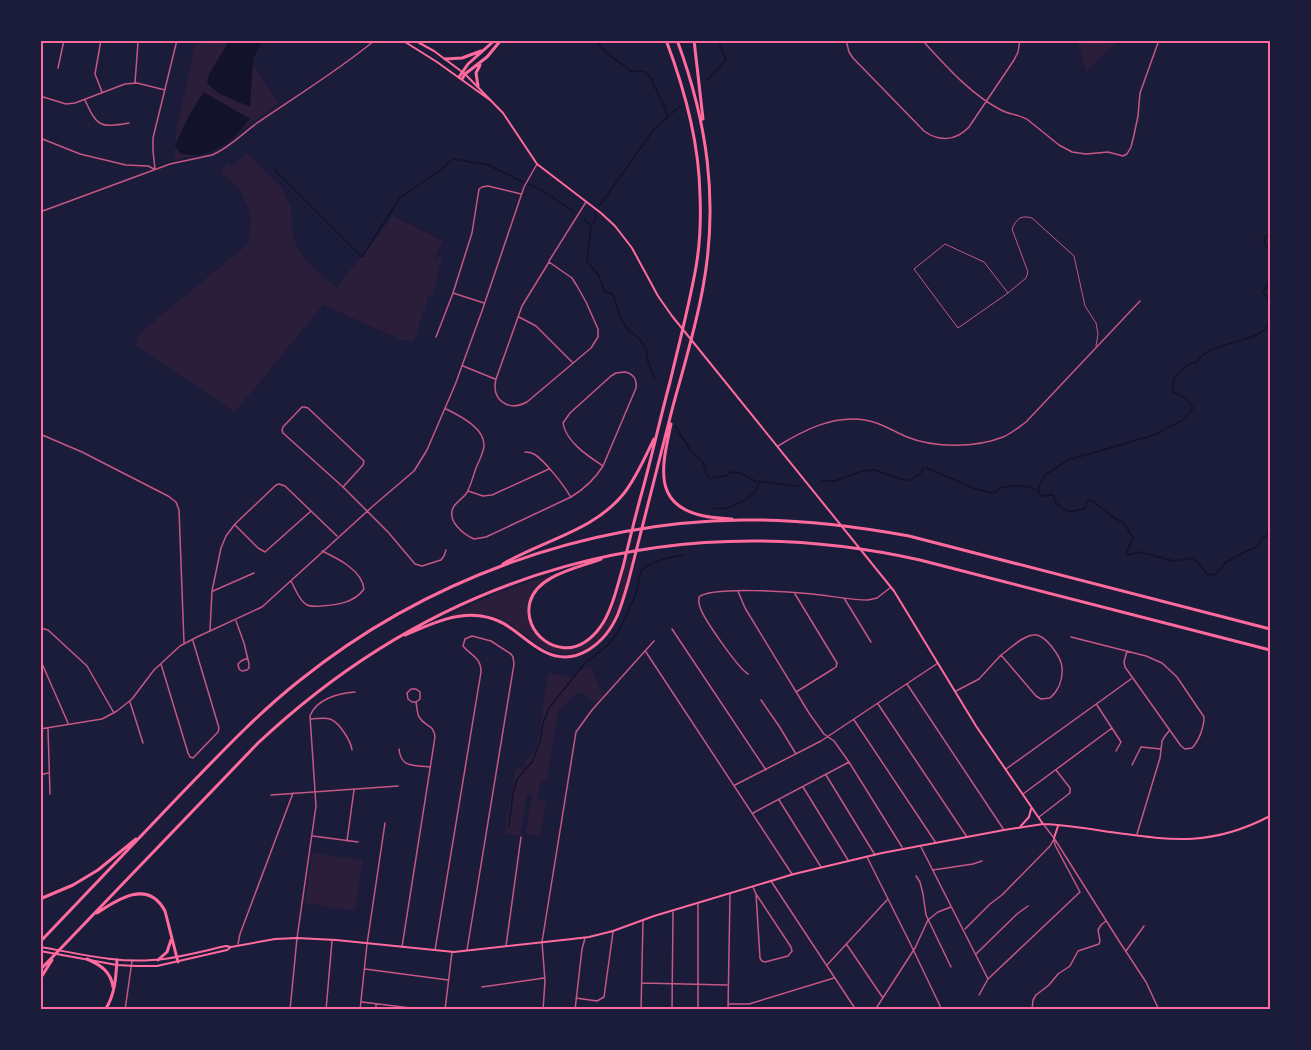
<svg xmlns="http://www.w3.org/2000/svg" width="1311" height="1050" font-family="'Roboto Serif',serif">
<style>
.green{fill:#2a1e3b}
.water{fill:#12122b}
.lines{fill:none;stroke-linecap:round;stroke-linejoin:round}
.stream{stroke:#12122b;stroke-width:1.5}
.service{stroke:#c65784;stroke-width:1}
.minor{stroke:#c65784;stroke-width:1.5}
.tertiary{stroke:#c65784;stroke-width:1.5}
.secondary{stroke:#ff6b9d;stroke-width:2}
.primary{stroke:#ff6b9d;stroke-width:2}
.motorway{stroke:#ff6b9d;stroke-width:3}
.neatline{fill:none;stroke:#ff6b9d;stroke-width:2}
</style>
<rect width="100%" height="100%" fill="#1b1b3a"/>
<path class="green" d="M1077 40H1118V41L1086 72Z
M196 41H227L230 44 256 51 252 62 279 104 252 122 223 146 212 152 174 160 177 126Z
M247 153 281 186 291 207 293 238 303 257 336 288 393 216 443 241 434 260 443 254 433 295H429L414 341 402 340 323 305 235 412 136 345 140 333 249 243 251 214 240 191 220 171 228 163 232 166Z
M633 556C625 590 616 645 575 653 566 655 556 654 548 650 538 646 530 638 521 632 495 612 479 612 447 616L497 593 560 572C554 576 544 579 538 586 531 594 529 601 529 611 530 632 542 647 563 647 570 647 576 648 582 645 590 641 597 634 602 627 618 608 621 581 627 557Z
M591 667 603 696 597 703 578 692 558 712 547 781 541 780 537 800 546 801 540 836 526 834 532 795 527 794 520 836 504 834 515 773 517 768 525 769 526 758H530L538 742 548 673 574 677 577 670Z
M312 853 363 860 355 911 305 903Z"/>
<path class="water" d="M229 41H262L253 59 250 107 218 93 207 83 209 74Z
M204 92 250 119C233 141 209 162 180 153L175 146C183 127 192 109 204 92Z"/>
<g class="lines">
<path class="stream" d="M595 40C600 46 604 51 609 55 616 61 625 64 630 71H639L645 72 650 77 665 108 667 117
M707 80 726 60 720 46 721 40
M274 169 362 257 400 198 439 171 453 159 488 165 523 182
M528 184 545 192 573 211
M600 205 654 129 680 106
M584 220 591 226 587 261 599 276 605 292 612 294 614 297 620 316 628 330 639 338 646 349 648 362 655 379
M592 225 595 221V212
M1270 234 1264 238 1265 245 1270 249
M1270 279 1263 293 1270 300
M1270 323C1267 327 1264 331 1260 333 1242 344 1208 343 1196 363H1190L1174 378 1172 392 1186 398 1193 408 1185 419 1154 435 1068 460 1045 475 1040 484 1038 492 1041 496 1053 495 1056 503 1068 512 1084 509 1088 500 1093 501 1111 516 1124 523 1133 538 1126 554 1129 555 1139 552 1174 561 1194 558 1207 574 1214 575 1222 568 1224 563 1253 548 1258 547 1262 538C1267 537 1270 532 1270 528
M675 426 691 451 703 462 706 473 710 478 726 476 731 472 740 473 755 481 799 486
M927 468 973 488 992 493 996 492 999 488C1010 486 1029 484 1038 491
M822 481H835L862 471 875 470 903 480H910L919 475 924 467
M713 509 720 508 725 509C738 504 757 497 759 482
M509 826 513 793 517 779 532 762 540 742 543 723 549 708 585 663 607 646 620 629 636 594 641 570C653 560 669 558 684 555"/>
<path class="service" d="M1008 293 958 328 914 269 945 244 984 262 1008 293 1026 278 1028 272 1012 229C1017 218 1021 215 1032 218L1074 256 1085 306 1096 323 1098 334 1096 346"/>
<path class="minor" d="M101 40 95 74 102 92
M846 40 849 52 853 58 924 131C939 142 956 141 969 127L1014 60 1018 52 1020 40
M922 40C946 66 970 94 1001 110 1010 115 1019 114 1028 120L1059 145 1072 152 1086 154 1108 152 1123 156 1127 154 1131 147 1134 135 1138 116 1140 93 1159 40
M58 68 64 40
M135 83 138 42
M40 96 66 104 75 103 125 84 137 83 165 90
M85 100C97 127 100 128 129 123
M40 138 80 154 126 165 148 166 154 169
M155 169 153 151V138L177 40
M549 261 586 202
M549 262 572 278 577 286 586 302 598 329V337L591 348 527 402C508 412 491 400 496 379L522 306Z
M484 303 453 293 472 233 479 189 482 187 488 186 521 194
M519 317 536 326 572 362
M436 337 453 293
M463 366 495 379
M625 372C634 374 637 379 636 388L603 466C588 456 566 442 563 423L570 413 611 376 616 373Z
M446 409C460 416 485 428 484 446 483 454 479 461 476 468 473 476 471 486 466 494 462 499 456 502 453 508 447 521 463 534 474 539L486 537 571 497C584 489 595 479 603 466
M40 434 82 452 168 496 176 502 179 510 184 643
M778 446C804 430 833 415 865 420 880 422 893 431 907 437 934 448 976 448 1003 437 1011 434 1019 427 1026 422L1140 301
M525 452C529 452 530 452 534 454 544 460 564 485 570 496
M343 487 283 433 282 430 283 427 302 407H304L308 408 364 461 363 465 343 487 388 532 415 564 422 566 441 560 444 556 446 550
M468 491 483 496 492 495 549 469
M235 525 258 548 265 552 311 511
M291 581C295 588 299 601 307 605 311 607 316 606 321 606 337 605 354 603 364 589 362 570 337 558 322 551
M213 591 254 573
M738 591 745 608 809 713 824 734 834 741 849 762 902 847
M795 594 837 663 836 667 833 669 796 692
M844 598 871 642
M236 621 244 643 249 664V668L247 670 242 671 239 669 238 664 241 661 248 658
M40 628 48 630 87 666 114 713
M672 629 766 770
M210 630 212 591 221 548 226 536 235 524 276 485 279 484 285 486 337 536
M1071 637 1146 656 1162 663 1177 677 1204 717C1204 727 1199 741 1192 748L1185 749 1181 746 1125 667 1124 662 1127 651
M646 652 792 874
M40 659 68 723
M161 664 188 753 190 757 193 758 218 732 219 728 193 641
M748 674C738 668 703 618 700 607 698 603 699 601 699 597 712 586 793 592 813 594 831 596 850 600 868 600L877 598 890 588
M907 684 1004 830
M956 691 979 679 1001 655 1036 696 1041 699 1050 698C1058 691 1063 680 1062 668 1062 658 1045 633 1033 635 1022 636 1010 649 1001 655
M761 700 779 726 796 754
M130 702 143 743
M878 704 967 837
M1097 705 1121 742 1116 751
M311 719C317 719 324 717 330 719 339 722 351 741 352 750
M854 720 936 843
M40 729 102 719 117 711 132 699 154 670 180 646 197 637 262 607 373 506 414 471 427 450 455 385 482 311 524 187 537 164
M48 729 50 794
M399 749C401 768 413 765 429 767
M1132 765 1141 747 1161 749
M1006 769 1131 679
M40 775 48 773
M826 775 875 855
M735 785 821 741 938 663
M803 787 848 860
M1023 794 1112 728
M271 795 398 786
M779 800 821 867
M753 813 849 762
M1039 817 1070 793V788L1056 770
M1044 825 1054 838 1119 941 1146 982 1159 1010
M1137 834 1160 758 1162 741 1165 736 1169 731
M313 836 358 842
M347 841 354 790
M921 847 988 979
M867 857 910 943 942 1010
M933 870 973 864 982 861
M916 876 920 882 923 894 926 915 951 967
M771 881 856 1010
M753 887 756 894 791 947 792 951 788 956 765 962 762 961 760 958 756 894
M965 929 990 904 1002 895 1050 846 1054 839
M238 944 240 934 293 793
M847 945 883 998
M506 946 521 837
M402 947 435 737C434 724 425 727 419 717 417 713 417 707 416 702L420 699V692L416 689H411L407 693 408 699 412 702H416
M435 950 481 672C481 657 471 656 463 646L465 639 472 636 491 641 511 654 513 657 514 664 467 950
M1126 951 1144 926
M976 954 1017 914 1028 906
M827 965 887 900
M365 969 448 980
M642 983 727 985
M482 987 544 978
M979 995 988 979 1080 892 1055 845 1054 840
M576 998 597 1001 604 997 613 932
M362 1002 427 1010
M729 1004H749L834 978
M125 1010 132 961
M290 1010 297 938 316 806 310 716C316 699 339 693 355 692
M326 1010 332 941
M360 1010 367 944 385 823
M376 1010V1004
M445 1010 452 952
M543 1010 545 981 542 942 576 732 592 710 654 641
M575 1010 582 949 585 938
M641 1010 643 921
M672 1010 673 912
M698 1010V904
M728 1010 730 894
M875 1010 915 948 928 920 938 912 951 907
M1032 1010 1033 1000 1036 995 1049 985 1058 974 1070 966 1078 951 1099 944 1100 941 1098 930 1101 925 1106 921"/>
<path class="tertiary" d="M40 212 170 164 212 155C229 148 242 134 257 123 296 96 338 71 375 40"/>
<path class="secondary" d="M40 947C77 953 114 963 152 960 176 959 202 951 226 946L231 947 275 939 297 938 336 940 454 952 572 939 589 937 613 931 654 916 794 874 882 853 1004 830 1043 824
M40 951 117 965 136 966H157L227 950 231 947"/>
<path class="primary" d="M402 40 437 62 490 100
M414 40 434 51 465 74 503 113 537 164 601 213 615 226 632 248 658 296 672 316 894 591 976 726 1043 824C1063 825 1084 828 1103 831 1169 840 1209 848 1270 816
M1020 827 1029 817 1031 809
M1054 838 1058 826"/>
<path class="motorway" d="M694 40 703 119
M445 59 462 58 481 51
M459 77 468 64 495 40
M462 79 465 74 487 57 501 40
M478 86 476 73 480 65
M671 424C663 463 650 505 704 516 713 518 723 518 732 519
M601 559C578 568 537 575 530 602 522 633 558 660 585 642 597 634 606 620 611 606 616 594 619 580 623 567 629 542 635 517 642 492 652 456 660 419 670 382 679 344 689 306 696 267 700 244 701 219 700 195 699 142 685 90 666 40
M503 564C543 540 595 531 625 492 637 476 645 457 654 439
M405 635C429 625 454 612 481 616 510 620 521 640 545 652 577 668 606 642 618 614 622 604 625 593 628 583 643 524 658 465 673 406 684 366 696 327 703 287 719 201 707 121 677 40
M40 899 73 885 98 870 136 839
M97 913C118 899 148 879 165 911L178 962
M40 942C87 892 134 843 181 794 219 755 256 715 299 681 423 581 583 522 742 520 799 519 854 526 909 536L1270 629
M87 959C101 965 111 972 113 987
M158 960 167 952 171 940
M40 970 258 743C441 571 674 505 920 560L1270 650
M40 979 52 960
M105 1010C115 995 116 977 117 960"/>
</g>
<rect width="1311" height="1050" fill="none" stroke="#1b1b3a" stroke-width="84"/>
<rect x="42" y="42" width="1227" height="966" class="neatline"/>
</svg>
